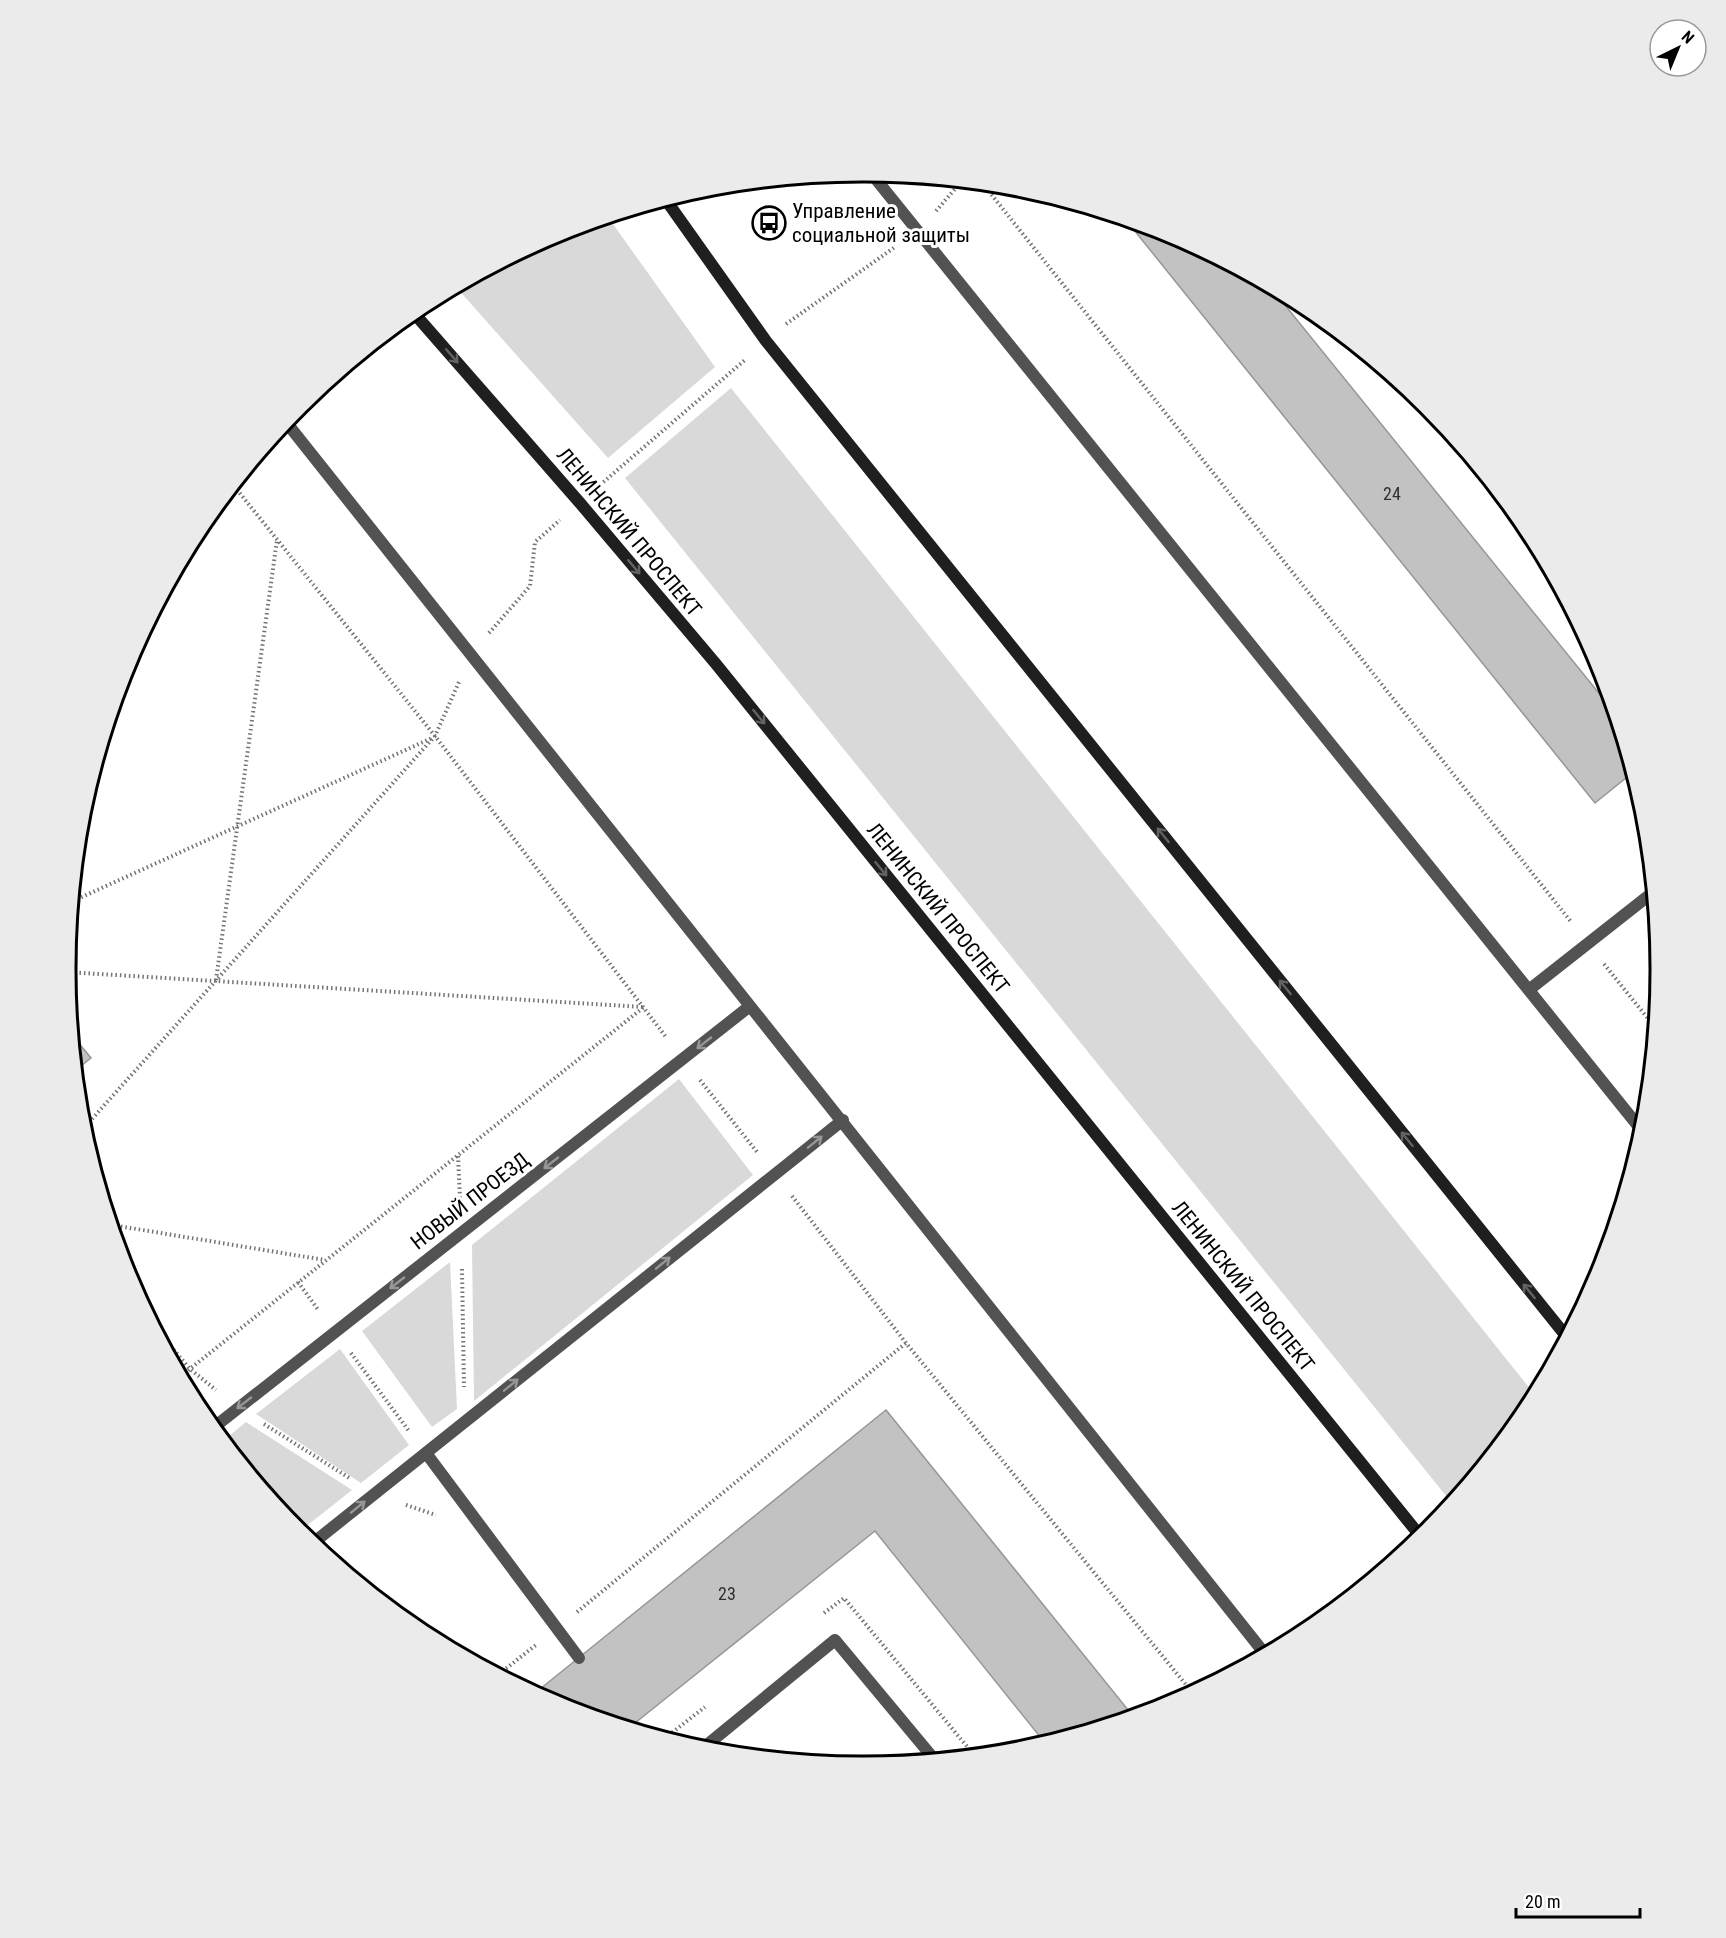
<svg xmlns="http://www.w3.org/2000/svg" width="1726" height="1938" font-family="'Roboto Condensed',sans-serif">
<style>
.green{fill:#d9d9d9}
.building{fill:#c2c2c2;stroke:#969696;stroke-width:1.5}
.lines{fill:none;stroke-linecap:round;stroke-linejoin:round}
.path{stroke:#747474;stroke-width:4;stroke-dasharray:1.5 3;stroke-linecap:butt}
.lane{stroke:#525252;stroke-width:12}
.street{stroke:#525252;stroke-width:12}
.secondary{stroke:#1f1f1f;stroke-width:12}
.oneway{stroke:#626262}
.oneway2{stroke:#979797}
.labels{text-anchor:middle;stroke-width:6;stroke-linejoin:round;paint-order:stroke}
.number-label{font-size:18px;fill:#303030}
.poi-label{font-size:21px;fill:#000;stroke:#fff;text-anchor:start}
.street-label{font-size:21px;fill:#000;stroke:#fff}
.rim{fill:none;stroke:#000;stroke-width:3}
</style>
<rect width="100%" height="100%" fill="#fff"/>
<path class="green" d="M608 217 715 367 608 458 456 287 558 233Z
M731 388 1535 1395 1525 1412 1451 1502 625 478Z
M679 1079 753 1175 474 1401 472 1245Z
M450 1262 457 1409 432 1427 362 1331Z
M340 1349 409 1445 361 1483 256 1414Z
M246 1422 352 1490 299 1532 224 1440Z"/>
<path class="building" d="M1126 220 1168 233 1272 289 1606 702 1610 699 1632 773 1595 803Z
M72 1035 91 1058 76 1070Z
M886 1410 1133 1716 1045 1743 875 1531 630 1727 558 1705 535 1693Z"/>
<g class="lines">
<path class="path" d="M983 184 1572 923
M936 211 961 182
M786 324 895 247
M600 485 746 359
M234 486 435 736 666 1037
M489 633 530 586 535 542 560 520
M73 901 432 738
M1604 964 1654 1026
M66 972 643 1007
M216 980 277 540
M700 1080 757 1152
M83 1129 435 736 459 682
M458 1156 460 1198
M792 1196 906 1343 1192 1692
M112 1225 325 1260
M462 1269 464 1387
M298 1282 319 1311
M156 1329 190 1369 216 1390
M351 1353 409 1431
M181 1376 644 1007
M264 1424 351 1479
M406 1505 436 1515
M577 1612 906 1343
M824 1613 844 1598 974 1755
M499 1674 536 1645
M665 1738 705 1707"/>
<path class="lane" d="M1530 989 1652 893
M426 1453 579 1658
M632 1727 633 1728
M702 1749 835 1640 934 1759"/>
<path class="street" d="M871 173 1643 1132
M286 422C614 831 940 1242 1265 1654
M213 1428 750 1006
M313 1543 843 1120"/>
<path class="secondary" d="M666 200 766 341 1566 1336
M413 312 580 503 716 664 1421 1537"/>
</g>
<defs><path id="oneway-shaft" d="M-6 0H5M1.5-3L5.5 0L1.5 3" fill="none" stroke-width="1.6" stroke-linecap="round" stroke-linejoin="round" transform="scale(1.5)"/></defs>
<g class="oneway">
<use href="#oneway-shaft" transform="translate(452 356) rotate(49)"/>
<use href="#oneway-shaft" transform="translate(634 567) rotate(50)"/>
<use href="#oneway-shaft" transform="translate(759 717) rotate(51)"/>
<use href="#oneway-shaft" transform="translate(1163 835) rotate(-129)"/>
<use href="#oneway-shaft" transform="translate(881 869) rotate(51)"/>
<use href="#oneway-shaft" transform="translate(1285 987) rotate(-129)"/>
<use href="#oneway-shaft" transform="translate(1407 1139) rotate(-129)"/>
<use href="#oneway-shaft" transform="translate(1529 1291) rotate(-129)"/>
</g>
<g class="oneway2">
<use href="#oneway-shaft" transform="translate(704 1043) rotate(142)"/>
<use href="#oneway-shaft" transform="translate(815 1142) rotate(-39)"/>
<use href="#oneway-shaft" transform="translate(551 1163) rotate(142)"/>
<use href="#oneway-shaft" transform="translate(663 1263) rotate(-39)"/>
<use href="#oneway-shaft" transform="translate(397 1283) rotate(142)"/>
<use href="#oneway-shaft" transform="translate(511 1385) rotate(-39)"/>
<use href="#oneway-shaft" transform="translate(244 1403) rotate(142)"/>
<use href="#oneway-shaft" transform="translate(358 1507) rotate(-39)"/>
</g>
<defs>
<symbol id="bus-ring" viewBox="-11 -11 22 22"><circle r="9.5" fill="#fff" stroke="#000" stroke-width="1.5"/><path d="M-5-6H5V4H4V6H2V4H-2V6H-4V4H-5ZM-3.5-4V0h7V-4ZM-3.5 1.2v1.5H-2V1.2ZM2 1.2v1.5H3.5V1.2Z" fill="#000"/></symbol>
</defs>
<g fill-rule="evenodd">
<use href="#bus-ring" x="750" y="204" width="38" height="38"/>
</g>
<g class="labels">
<g class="number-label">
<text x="1392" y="500">24</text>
<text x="727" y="1600">23</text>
</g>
<g class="poi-label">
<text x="792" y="218">Управление<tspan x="792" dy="24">социальной защиты</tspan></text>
</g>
<g class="street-label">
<text transform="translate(629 532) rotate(50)" y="7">ЛЕНИНСКИЙ ПРОСПЕКТ</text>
<text transform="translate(938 908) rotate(51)" y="7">ЛЕНИНСКИЙ ПРОСПЕКТ</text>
<text transform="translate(470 1201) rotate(-38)" y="7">НОВЫЙ ПРОЕЗД</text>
<text transform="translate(1243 1286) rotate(51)" y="7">ЛЕНИНСКИЙ ПРОСПЕКТ</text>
</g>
</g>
<path d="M0 0H1726V1938H0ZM862 182H864A786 786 0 0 1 1650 968V970A786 786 0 0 1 864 1756H862A786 786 0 0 1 76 970V968A786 786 0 0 1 862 182Z" fill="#ebebeb" fill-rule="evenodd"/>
<path class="rim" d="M862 182H864A786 786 0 0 1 1650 968V970A786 786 0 0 1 864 1756H862A786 786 0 0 1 76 970V968A786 786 0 0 1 862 182Z"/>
<g transform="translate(1678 48) rotate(43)"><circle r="28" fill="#ffffff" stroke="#999999" stroke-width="1.5"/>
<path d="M0-4.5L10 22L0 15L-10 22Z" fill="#000000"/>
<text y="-9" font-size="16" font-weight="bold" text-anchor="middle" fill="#000000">N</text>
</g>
<path d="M1516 1908v9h124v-9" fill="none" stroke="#000000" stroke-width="3"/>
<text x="1525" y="1908" font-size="18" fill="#000000" stroke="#ffffff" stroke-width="4.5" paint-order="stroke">20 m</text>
</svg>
